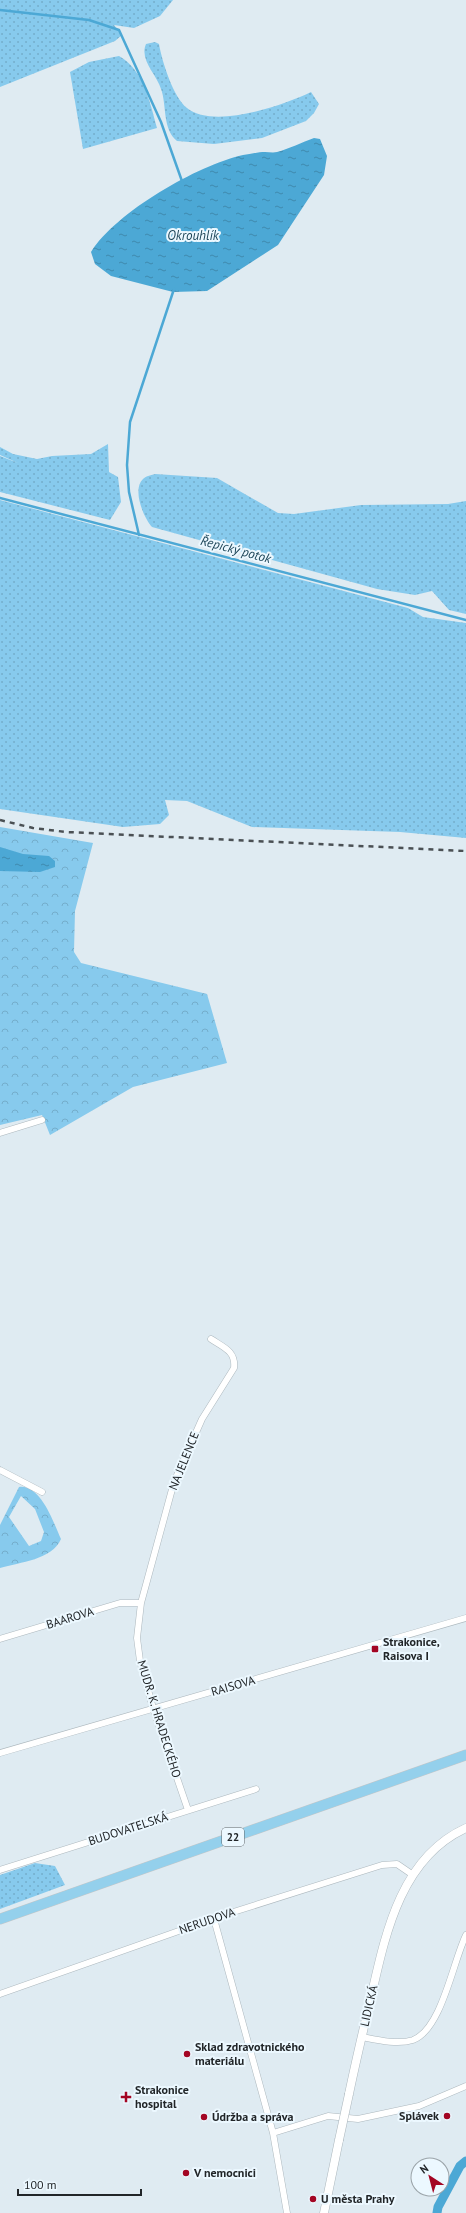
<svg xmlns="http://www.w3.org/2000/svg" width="466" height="2213" font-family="'PT Sans',sans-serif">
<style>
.grass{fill:url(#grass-dots)}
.forest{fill:url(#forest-crowns);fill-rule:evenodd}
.water{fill:url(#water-ripples)}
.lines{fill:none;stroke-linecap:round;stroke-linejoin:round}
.stream{stroke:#4ca8d5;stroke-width:2.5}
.canal{stroke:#4ca8d5;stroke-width:9}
.minor-casing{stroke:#adb8be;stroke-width:7}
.tertiary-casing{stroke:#adb8be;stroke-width:9}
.primary-casing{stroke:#c5c6c7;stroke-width:11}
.minor{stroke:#fff;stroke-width:6}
.tertiary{stroke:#fff;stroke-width:8}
.primary{stroke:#94d0ec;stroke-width:10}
.rail{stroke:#4a5054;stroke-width:2.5;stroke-dasharray:5 5;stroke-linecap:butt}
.tertiary-bridge-casing{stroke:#adb8be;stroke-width:9;stroke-linecap:butt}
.tertiary-bridge{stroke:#fff;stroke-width:8}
.poi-dot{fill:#a30523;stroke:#ecf8ff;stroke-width:1.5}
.labels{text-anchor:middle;stroke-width:4;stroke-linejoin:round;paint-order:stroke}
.shield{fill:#ecf8ff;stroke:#5e6468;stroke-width:1}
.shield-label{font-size:11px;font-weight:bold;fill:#212528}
.street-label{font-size:12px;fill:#212528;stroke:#ecf8ff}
.poi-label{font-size:12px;font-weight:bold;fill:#212528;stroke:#ecf8ff;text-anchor:start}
.water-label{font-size:13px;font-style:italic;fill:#1d4558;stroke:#ecf8ff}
</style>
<defs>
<pattern id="grass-dots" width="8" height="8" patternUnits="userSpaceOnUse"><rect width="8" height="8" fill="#87caed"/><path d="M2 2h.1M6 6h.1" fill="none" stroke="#74adcb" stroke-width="1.8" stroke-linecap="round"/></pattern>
<pattern id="forest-crowns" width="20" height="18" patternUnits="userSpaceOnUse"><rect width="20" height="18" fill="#87caed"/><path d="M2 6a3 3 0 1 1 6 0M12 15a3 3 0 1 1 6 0" fill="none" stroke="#74adcb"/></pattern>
<pattern id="water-ripples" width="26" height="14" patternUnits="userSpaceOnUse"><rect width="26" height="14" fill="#4ca8d5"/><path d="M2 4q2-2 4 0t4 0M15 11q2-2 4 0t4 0" fill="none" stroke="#3f89ad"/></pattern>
</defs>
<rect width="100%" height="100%" fill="#dfebf2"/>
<path class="grass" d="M0 0H173L160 16 134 28 114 25 122 35 115 41 0 87Z
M155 42 159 44C162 61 173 97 187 108 214 130 284 105 311 92L319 104 314 113 306 121 262 138 214 144 177 141C162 129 167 105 161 89 157 75 139 60 146 44Z
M119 56C143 69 150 102 157 128L83 149 70 72 89 62Z
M108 444 109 472 118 477 121 502 110 520 0 492V456L18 463 0 455V447L13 454 37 459 52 456 91 454Z
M155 474 217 478 278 513 294 514 361 505 448 504 466 501V614L449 610 432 591 415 595 377 589 152 527C143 517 132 489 143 479 146 476 152 475 155 474Z
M0 500 408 608 423 617 466 623V838L400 832 252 827 187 801 165 800 169 815 160 824 123 827 0 809Z
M35 1863 55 1866 65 1885 0 1909V1875Z"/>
<path class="forest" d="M0 827 93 843 75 911 74 952 81 963 207 994 227 1063 133 1087 50 1135 42 1115 0 1125Z
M19 1487C41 1484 54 1524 61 1539 52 1560 20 1562 0 1568V1525ZM21 1496 35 1509 44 1532 41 1541 29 1546 9 1517Z"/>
<path class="water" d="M314 138 320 139 327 156 324 175 278 245 207 291 173 292 111 276 95 264 91 252C116 212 198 165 243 155 250 154 258 152 265 152 269 152 273 153 277 152 289 149 302 142 314 138Z
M0 847 23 854 49 856 55 861V867L40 872 0 871Z"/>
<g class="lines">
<path class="stream" d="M0 10 89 20 119 30 161 122 183 184
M0 498 466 620
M139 535 129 492 127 465 130 422 174 289"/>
<path class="canal" d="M437 2213 438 2207 460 2166 466 2161"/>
<defs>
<path id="minor" d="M0 1133 42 1120
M0 1470 42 1492
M0 1639 120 1603H141
M0 1753 466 1618
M188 1810 153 1708 140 1661 137 1638 141 1603 174 1482 202 1419 234 1368C236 1351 223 1347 211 1339
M0 1870 256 1789
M214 1919 273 2133 287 2213
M0 1994 227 1914 382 1865 397 1864 413 1875
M362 2037C377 2040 398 2045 413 2040 442 2029 453 1961 466 1935
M273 2133 328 2116 358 2119 419 2106 466 2086"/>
<path id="tertiary" d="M349 2094C356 2060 364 2027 372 1993 386 1931 402 1857 466 1828
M324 2213 339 2140"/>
<path id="primary" d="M0 1919 466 1755"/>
</defs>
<use href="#minor" class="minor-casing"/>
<use href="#tertiary" class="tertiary-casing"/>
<use href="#primary" class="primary-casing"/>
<use href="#minor" class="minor"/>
<use href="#tertiary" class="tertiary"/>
<use href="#primary" class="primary"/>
<path class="rail" d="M0 820 33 828 66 832 466 851"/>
<defs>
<path id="tertiary-bridge" d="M339 2140 349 2094"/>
</defs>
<use href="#tertiary-bridge" class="tertiary-bridge-casing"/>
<use href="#tertiary-bridge" class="tertiary-bridge"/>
</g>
<g class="poi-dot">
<rect x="371" y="1645" width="8" height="8" rx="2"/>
<circle cx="187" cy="2054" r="4"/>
<path d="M124 2091h4v4h4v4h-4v4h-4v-4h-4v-4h4z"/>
<circle cx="447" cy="2116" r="4"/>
<circle cx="204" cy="2117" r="4"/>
<circle cx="186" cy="2173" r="4"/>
<circle cx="313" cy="2199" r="4"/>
</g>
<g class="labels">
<rect class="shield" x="222" y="1828" width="22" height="18" rx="3"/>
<g class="shield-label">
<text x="233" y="1841">22</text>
</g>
<g class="street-label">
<text transform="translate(184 1461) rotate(-68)" y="4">NA JELENCE</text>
<text transform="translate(70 1618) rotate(-17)" y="4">BAAROVA</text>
<text transform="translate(233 1686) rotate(-16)" y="4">RAISOVA</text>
<text transform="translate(159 1719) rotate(73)" y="4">MUDR. K. HRADECKÉHO</text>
<text transform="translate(128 1829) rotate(-18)" y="4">BUDOVATELSKÁ</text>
<text transform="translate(207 1921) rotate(-19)" y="4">NERUDOVA</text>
<text transform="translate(369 2006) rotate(-77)" y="4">LIDICKÁ</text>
</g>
<g class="poi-label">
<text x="383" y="1646">Strakonice,<tspan x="383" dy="14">Raisova I</tspan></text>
<text x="195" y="2051">Sklad zdravotnického<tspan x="195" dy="14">materiálu</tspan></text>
<text x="135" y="2094">Strakonice<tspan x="135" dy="14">hospital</tspan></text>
<text x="439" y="2120" text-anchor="end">Splávek</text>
<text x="212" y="2121">Údržba a správa</text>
<text x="194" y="2177">V nemocnici</text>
<text x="321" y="2203">U města Prahy</text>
</g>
<g class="water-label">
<text x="193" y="240">Okrouhlík</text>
<text transform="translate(236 549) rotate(15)" y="5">Řepický potok</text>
</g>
</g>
<g transform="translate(430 2177) rotate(324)"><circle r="19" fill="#ecf8ff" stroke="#9ba4a9"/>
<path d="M0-3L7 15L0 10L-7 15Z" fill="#a30523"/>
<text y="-6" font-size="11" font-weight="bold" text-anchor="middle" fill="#212528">N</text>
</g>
<path d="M18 2189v6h123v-6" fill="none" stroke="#212528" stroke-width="2"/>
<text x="24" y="2189" font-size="12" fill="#212528" stroke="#ecf8ff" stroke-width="3" paint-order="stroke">100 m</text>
</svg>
